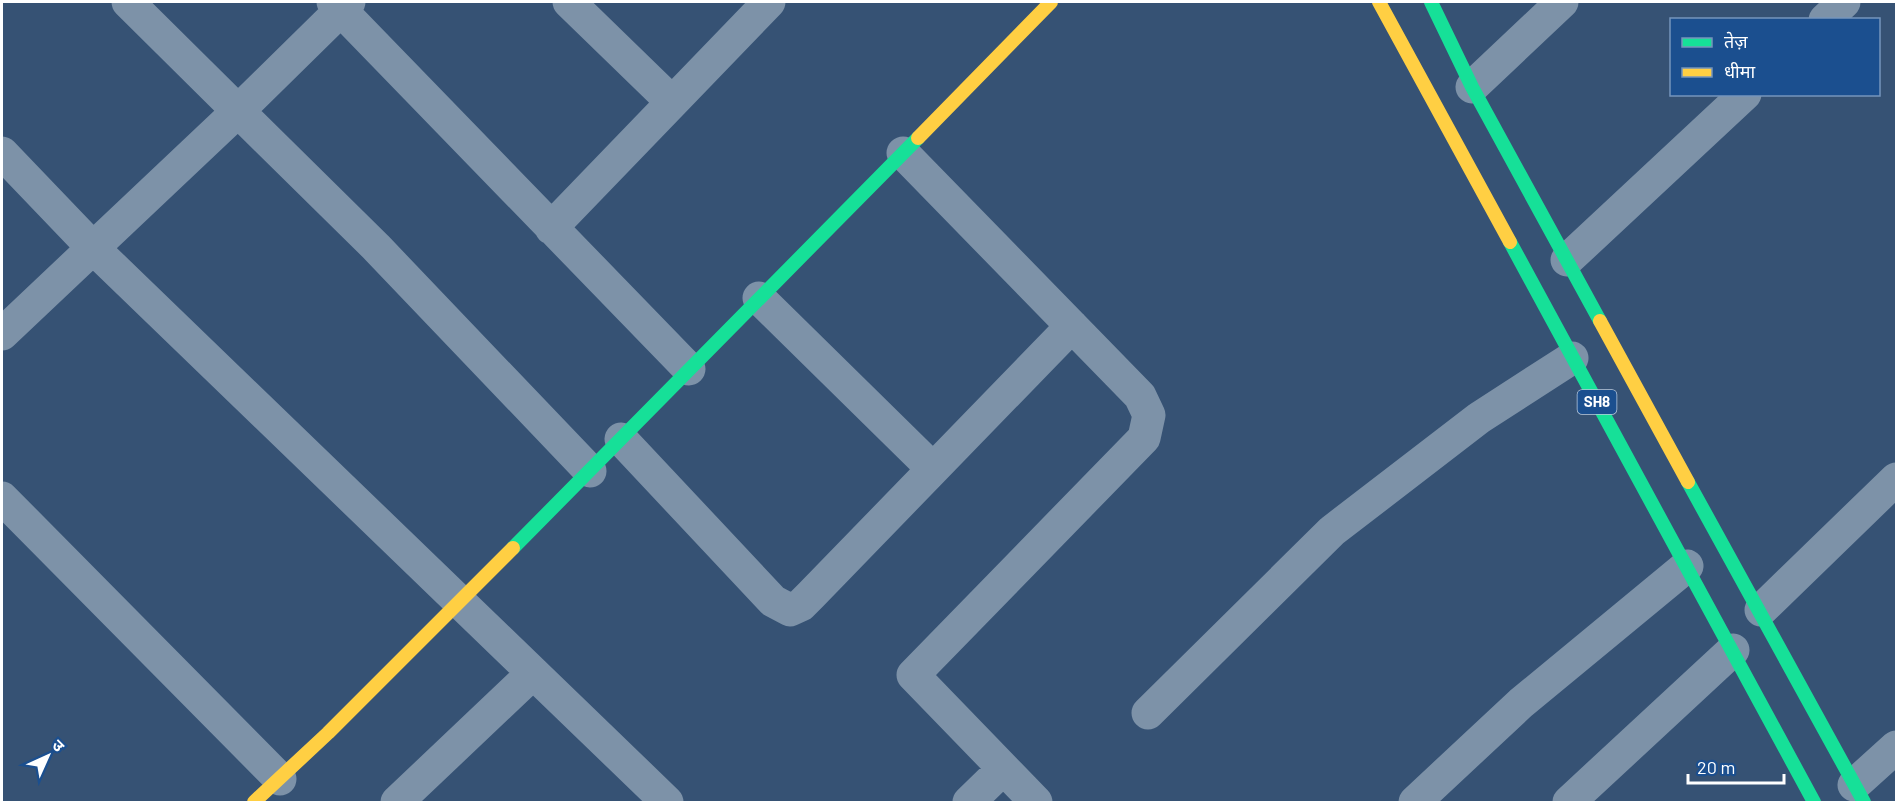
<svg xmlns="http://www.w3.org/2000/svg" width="1898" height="804" font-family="Barlow,'Noto Sans Devanagari',sans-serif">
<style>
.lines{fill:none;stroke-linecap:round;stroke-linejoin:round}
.street{stroke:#7d92a8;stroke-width:33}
.fast{stroke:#16e098;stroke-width:14}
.slow{stroke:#ffcf43;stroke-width:14}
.labels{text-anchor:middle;stroke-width:5;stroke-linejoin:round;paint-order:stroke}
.shield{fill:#1b4f8f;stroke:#bbcadd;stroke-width:1.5}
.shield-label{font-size:15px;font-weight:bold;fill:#fff}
</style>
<rect width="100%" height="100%" fill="#365274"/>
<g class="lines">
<path class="street" d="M333 2 689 369
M349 2 238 111 376 247 590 471
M569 2 672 102
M1825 20 1844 2
M1472 87 1562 2
M2 153 93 248 667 802
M903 153 1140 396 1149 415 1144 438 913 675 1036 802
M551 228 769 2
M1567 260 1745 94
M759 298 933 469
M2 334 238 111 128 2
M621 439 773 601 790 610 801 605 811 595 1072 326
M2 498 280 779
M1761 610 1896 479
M1148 713 1332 531 1479 418 1572 358
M1854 785 1896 747
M397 802 533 673
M969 802 1003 769
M1415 802 1521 703 1687 566
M1569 802 1733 650"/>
<path class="fast" d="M1431 2 1472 87 1600 321
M1510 242 1814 802
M1688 482 1864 802
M513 548 918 138"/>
<path class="slow" d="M1379 2 1510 242
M918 138 1051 2
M1600 321 1688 482
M254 802 328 733 513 548"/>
</g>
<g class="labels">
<rect class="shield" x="1577.5" y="390" width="39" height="24" rx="4.5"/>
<g class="shield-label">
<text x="1597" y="407">SH8</text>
</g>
</g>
<rect width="1898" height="804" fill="none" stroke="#ffffff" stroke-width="6"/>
<rect x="1670" y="18" width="210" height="78" fill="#1b4f8f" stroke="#7695bc" stroke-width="1.5"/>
<rect x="1682" y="38" width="30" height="9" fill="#16e098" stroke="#7695bc" stroke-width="1.5"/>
<text x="1724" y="48" font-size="18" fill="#ffffff">तेज़</text>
<rect x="1682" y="68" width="30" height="9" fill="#ffcf43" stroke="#7695bc" stroke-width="1.5"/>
<text x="1724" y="78" font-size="18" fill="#ffffff">धीमा</text>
<g transform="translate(48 756) rotate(45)" stroke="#1b4f8f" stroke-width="4.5" paint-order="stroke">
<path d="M0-4.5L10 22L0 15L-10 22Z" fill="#ffffff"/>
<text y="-9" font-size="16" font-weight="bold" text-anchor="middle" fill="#ffffff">उ</text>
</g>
<path d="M1688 774v9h96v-9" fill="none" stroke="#ffffff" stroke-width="3"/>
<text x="1697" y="774" font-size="18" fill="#ffffff" stroke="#1b4f8f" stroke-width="4.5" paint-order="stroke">20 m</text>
</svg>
